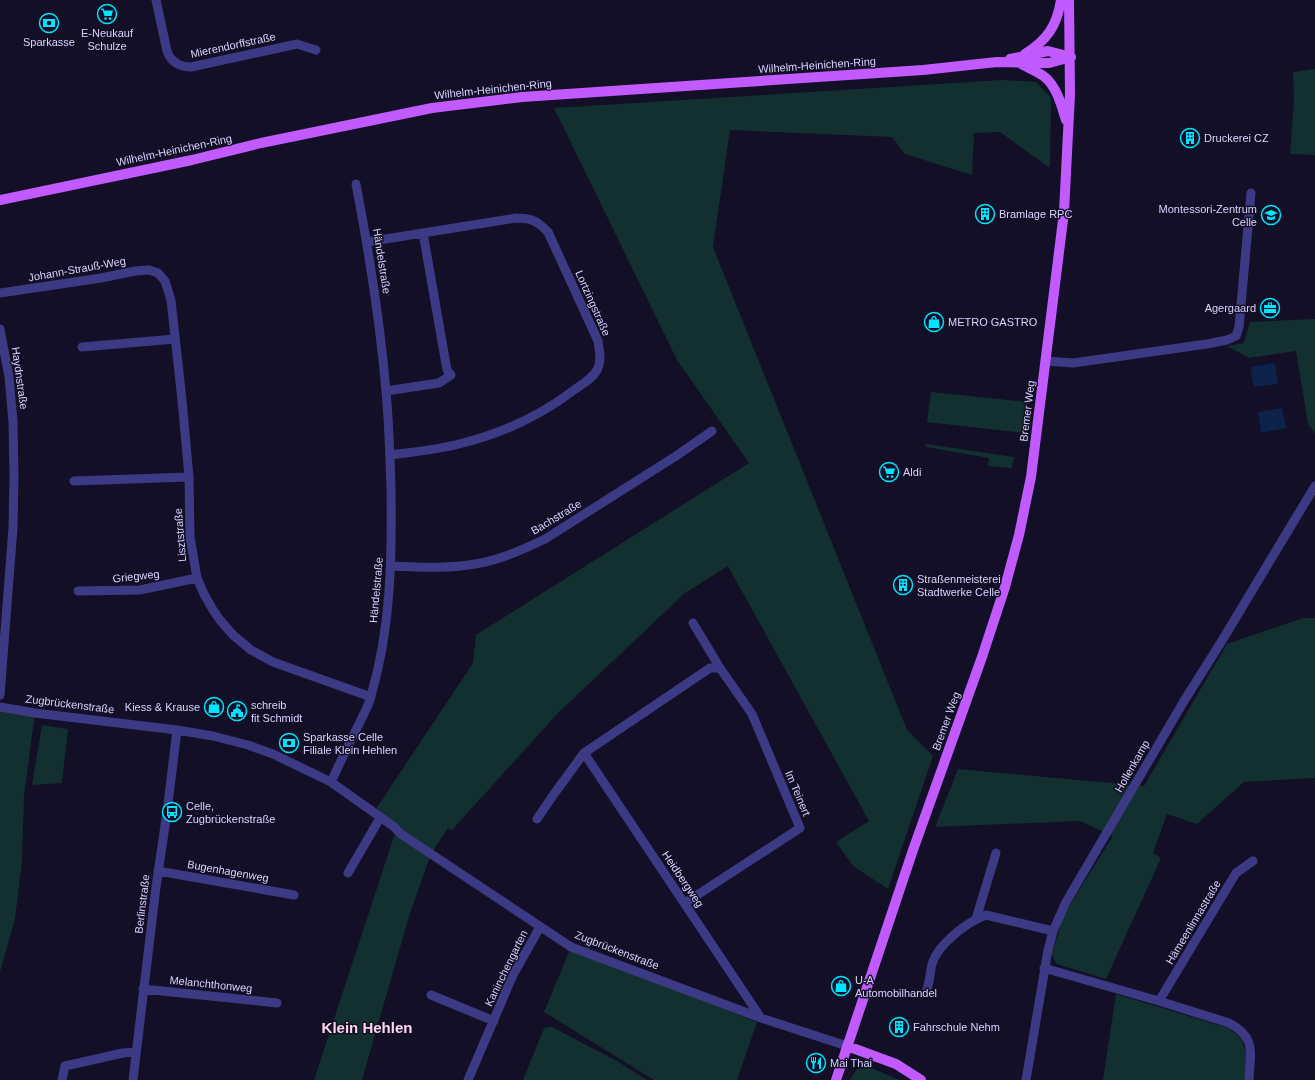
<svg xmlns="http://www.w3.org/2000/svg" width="1315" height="1080" font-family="Helvetica,sans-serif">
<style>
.green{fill:#12302f}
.water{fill:#0c2248}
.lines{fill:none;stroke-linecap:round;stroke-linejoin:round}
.minor{stroke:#3d3a85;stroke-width:9}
.major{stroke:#c25bff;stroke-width:10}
.labels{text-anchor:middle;stroke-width:3;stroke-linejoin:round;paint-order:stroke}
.poi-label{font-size:11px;fill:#d9d4ff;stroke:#130f26;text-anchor:start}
.street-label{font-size:11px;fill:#d9d4ff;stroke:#130f26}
.district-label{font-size:15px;font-weight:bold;fill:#ffd6f0;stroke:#130f26}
</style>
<rect width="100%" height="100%" fill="#130f26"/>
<path class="green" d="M1315 69V155L1290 154 1294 102 1293 72Z
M1002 80 1036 82 1051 98 1050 168 1000 132 974 133 972 175 905 154 892 137 730 130 713 247 907 730 933 756 888 889 853 866 836 842 869 821 728 566 685 593 558 713 452 830 448 828 431 854 410 913 362 1080H314L396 830 372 815 473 663 476 635 749 463 677 360 554 108Z
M1315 319V433L1308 424 1296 351 1249 358 1227 346 1244 343 1250 322Z
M931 392 1028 402 1024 433 927 422Z
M926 444 1014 457 1012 468 988 466 989 458 926 447Z
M1303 618H1315V778L1244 782 1197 824 1167 814 1153 853 1161 858 1106 979 1057 964 1054 960 1052 953 1064 914 1113 836 1080 821 935 827 958 769 1144 786 1227 644Z
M0 707 35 713 24 796 22 861 15 919 0 972Z
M42 725 68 729 62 783 32 785Z
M571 947 592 957 757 1022 737 1080H654L544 1012Z
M1116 994 1228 1028 1241 1038 1247 1056 1245 1080H1103Z
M552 1027 617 1061 647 1080H523L544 1028Z
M862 1067H869L899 1080H850L856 1070Z"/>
<path class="water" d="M1275 363 1278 384 1254 387 1250 367Z
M1282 408 1286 428 1261 433 1258 412Z"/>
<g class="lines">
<path class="minor" d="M156 0 167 51C171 62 179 67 191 67L297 44 316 50
M367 242 516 218C532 218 537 221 548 232L598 341C599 350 602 359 598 368 594 378 582 384 574 390 540 416 500 434 459 444 436 450 413 452 390 455
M0 293 101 278 135 271 149 270 158 273 165 281 171 300 182 400 189 477 190 537 197 578 204 594 213 610 220 620 233 635 251 650 273 662 371 697
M0 329 9 377 13 422 14 477 13 528 0 695
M82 347 175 339
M1045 361 1073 363 1207 344 1227 340 1236 336 1239 327 1251 193
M386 391 439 383 451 375 447 370 423 233
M74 481 189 477
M391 566C419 567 448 569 475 564 500 560 522 550 545 539L676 456 712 431
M78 591 140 590 197 578
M693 623 720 668
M0 707 35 713 177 730 213 736 248 745 273 754 331 782 393 826 401 834 571 947 761 1018 847 1046
M584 753 761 1018
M331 782C340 763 349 743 359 724 363 715 369 705 371 696 391 628 392 559 391 489 390 456 389 423 386 391 380 321 369 252 356 184
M537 819 554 794 584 753 710 668H720L752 714 800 828 685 903
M158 871 294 895
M348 873 380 818
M976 919 996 853
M1044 968 1159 1001 1229 1023C1257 1038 1250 1052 1249 1080
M143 989 277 1003
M927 989C930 981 930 972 932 964 938 944 967 922 986 915L1053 931
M431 995 494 1021
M1159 1001 1236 873 1253 861
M62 1080 65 1066 123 1053 136 1052
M133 1080 156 887 167 812 177 730
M468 1080 513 975 540 927
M1026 1080 1048 950 1053 931 1066 902 1184 701 1223 639 1315 486"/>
<path class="major" d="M1025 54C1047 40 1057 26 1061 0
M1010 59 1048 51 1071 57
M1021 64C1030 69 1042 73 1048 80 1058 91 1062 107 1066 120
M0 200 192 160 261 143 432 108 522 97 923 70 997 62 1049 63 1071 57
M847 1046 896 1064 921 1080
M836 1080 913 850 982 657 1005 587 1019 535 1031 477 1064 212 1070 94 1069 0"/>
</g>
<defs>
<symbol id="supermarket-ring" viewBox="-11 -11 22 22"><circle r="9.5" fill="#130f26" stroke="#00e5ff" stroke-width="1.5"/><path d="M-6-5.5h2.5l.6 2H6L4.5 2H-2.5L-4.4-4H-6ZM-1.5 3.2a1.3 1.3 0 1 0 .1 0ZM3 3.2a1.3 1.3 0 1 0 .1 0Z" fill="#00e5ff"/></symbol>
<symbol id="bank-ring" viewBox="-11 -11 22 22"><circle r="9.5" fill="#130f26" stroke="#00e5ff" stroke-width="1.5"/><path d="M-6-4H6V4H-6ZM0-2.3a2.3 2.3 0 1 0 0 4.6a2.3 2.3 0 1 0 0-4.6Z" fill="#00e5ff"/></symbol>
<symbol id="building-ring" viewBox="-11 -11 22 22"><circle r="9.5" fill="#130f26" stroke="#00e5ff" stroke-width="1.5"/><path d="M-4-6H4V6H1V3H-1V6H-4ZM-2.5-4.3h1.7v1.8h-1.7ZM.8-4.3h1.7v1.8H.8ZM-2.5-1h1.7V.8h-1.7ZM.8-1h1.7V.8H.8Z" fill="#00e5ff"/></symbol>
<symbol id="school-ring" viewBox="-11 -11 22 22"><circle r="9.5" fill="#130f26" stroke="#00e5ff" stroke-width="1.5"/><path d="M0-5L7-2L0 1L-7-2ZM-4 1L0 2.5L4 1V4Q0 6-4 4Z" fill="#00e5ff"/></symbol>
<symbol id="office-ring" viewBox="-11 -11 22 22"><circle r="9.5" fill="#130f26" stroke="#00e5ff" stroke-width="1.5"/><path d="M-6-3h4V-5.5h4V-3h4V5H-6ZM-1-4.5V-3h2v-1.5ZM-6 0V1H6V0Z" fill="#00e5ff"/></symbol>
<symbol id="shop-ring" viewBox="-11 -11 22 22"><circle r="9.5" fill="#130f26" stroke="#00e5ff" stroke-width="1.5"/><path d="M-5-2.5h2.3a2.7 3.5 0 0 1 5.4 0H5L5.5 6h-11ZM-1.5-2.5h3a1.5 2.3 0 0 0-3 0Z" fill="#00e5ff"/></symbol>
<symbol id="civic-ring" viewBox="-11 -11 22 22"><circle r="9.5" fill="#130f26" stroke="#00e5ff" stroke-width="1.5"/><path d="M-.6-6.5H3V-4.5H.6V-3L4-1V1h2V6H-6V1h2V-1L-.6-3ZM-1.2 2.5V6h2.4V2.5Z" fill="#00e5ff"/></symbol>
<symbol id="bus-ring" viewBox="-11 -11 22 22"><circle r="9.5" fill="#130f26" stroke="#00e5ff" stroke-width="1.5"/><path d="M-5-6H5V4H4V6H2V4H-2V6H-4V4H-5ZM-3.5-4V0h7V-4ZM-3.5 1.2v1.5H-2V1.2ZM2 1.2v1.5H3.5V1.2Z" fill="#00e5ff"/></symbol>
<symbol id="restaurant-ring" viewBox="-11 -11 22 22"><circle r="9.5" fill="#130f26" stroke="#00e5ff" stroke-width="1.5"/><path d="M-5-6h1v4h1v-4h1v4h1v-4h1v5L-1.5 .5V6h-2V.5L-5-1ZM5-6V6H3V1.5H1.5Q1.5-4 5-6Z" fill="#00e5ff"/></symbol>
</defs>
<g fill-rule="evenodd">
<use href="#supermarket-ring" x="96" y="3" width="22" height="22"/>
<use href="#bank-ring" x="38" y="12" width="22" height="22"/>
<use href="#building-ring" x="1179" y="127" width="22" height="22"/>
<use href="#building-ring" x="974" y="203" width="22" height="22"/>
<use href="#school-ring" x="1260" y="204" width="22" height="22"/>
<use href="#office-ring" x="1259" y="297" width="22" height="22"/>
<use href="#shop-ring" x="923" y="311" width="22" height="22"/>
<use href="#supermarket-ring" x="878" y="461" width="22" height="22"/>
<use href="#building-ring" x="892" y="574" width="22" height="22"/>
<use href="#shop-ring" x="203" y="696" width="22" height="22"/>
<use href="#civic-ring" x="226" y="700" width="22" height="22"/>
<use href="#bank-ring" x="278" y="732" width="22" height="22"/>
<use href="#bus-ring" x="161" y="801" width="22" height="22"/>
<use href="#shop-ring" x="830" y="975" width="22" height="22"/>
<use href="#building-ring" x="888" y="1016" width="22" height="22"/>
<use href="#restaurant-ring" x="805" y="1052" width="22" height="22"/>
</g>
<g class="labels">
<g class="poi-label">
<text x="107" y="37" text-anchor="middle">E-Neukauf<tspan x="107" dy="13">Schulze</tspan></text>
<text x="49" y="46" text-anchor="middle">Sparkasse</text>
<text x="1204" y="142">Druckerei CZ</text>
<text x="1257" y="213" text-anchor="end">Montessori-Zentrum<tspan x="1257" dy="13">Celle</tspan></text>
<text x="999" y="218">Bramlage RPC</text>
<text x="1256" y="312" text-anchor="end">Agergaard</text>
<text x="948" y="326">METRO GASTRO</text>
<text x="903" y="476">Aldi</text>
<text x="917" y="583">Straßenmeisterei<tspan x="917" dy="13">Stadtwerke Celle</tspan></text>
<text x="251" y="709">schreib<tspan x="251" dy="13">fit Schmidt</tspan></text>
<text x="200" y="711" text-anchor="end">Kiess &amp; Krause</text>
<text x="303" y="741">Sparkasse Celle<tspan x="303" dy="13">Filiale Klein Hehlen</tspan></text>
<text x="186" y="810">Celle,<tspan x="186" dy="13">Zugbrückenstraße</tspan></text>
<text x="855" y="984">U-A<tspan x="855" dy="13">Automobilhandel</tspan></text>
<text x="913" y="1031">Fahrschule Nehm</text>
<text x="830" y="1067">Mai Thai</text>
</g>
<g class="street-label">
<text transform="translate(233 45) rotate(-12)" y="4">Mierendorffstraße</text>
<text transform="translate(817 65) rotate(-4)" y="4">Wilhelm-Heinichen-Ring</text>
<text transform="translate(493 89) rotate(-6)" y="4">Wilhelm-Heinichen-Ring</text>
<text transform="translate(174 150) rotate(-12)" y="4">Wilhelm-Heinichen-Ring</text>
<text transform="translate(382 261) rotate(81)" y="4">Händelstraße</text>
<text transform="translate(77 269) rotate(-10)" y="4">Johann-Strauß-Weg</text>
<text transform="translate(593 303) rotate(66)" y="4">Lortzingstraße</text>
<text transform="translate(20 378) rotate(82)" y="4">Haydnstraße</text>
<text transform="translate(1027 411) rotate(-83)" y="4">Bremer Weg</text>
<text transform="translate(556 517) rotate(-31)" y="4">Bachstraße</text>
<text transform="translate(180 535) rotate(-95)" y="4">Lisztstraße</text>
<text transform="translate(136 576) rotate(-6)" y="4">Griegweg</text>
<text transform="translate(376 590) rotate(-85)" y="4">Händelstraße</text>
<text transform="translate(70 704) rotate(7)" y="4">Zugbrückenstraße</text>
<text transform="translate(946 721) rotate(-70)" y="4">Bremer Weg</text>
<text transform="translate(1132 766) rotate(-60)" y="4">Hollenkamp</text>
<text transform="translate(798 793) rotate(67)" y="4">Im Teinert</text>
<text transform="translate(228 871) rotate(10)" y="4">Bugenhagenweg</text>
<text transform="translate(683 879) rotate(56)" y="4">Heidbergweg</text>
<text transform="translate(142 904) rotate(-83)" y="4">Berlinstraße</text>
<text transform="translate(1193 922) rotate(-59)" y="4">Hämeenlinnastraße</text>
<text transform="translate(617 950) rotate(21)" y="4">Zugbrückenstraße</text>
<text transform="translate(506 968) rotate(-64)" y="4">Kaninchengarten</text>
<text transform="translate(211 984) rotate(6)" y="4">Melanchthonweg</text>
</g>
<g class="district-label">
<text x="367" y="1033">Klein Hehlen</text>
</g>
</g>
</svg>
